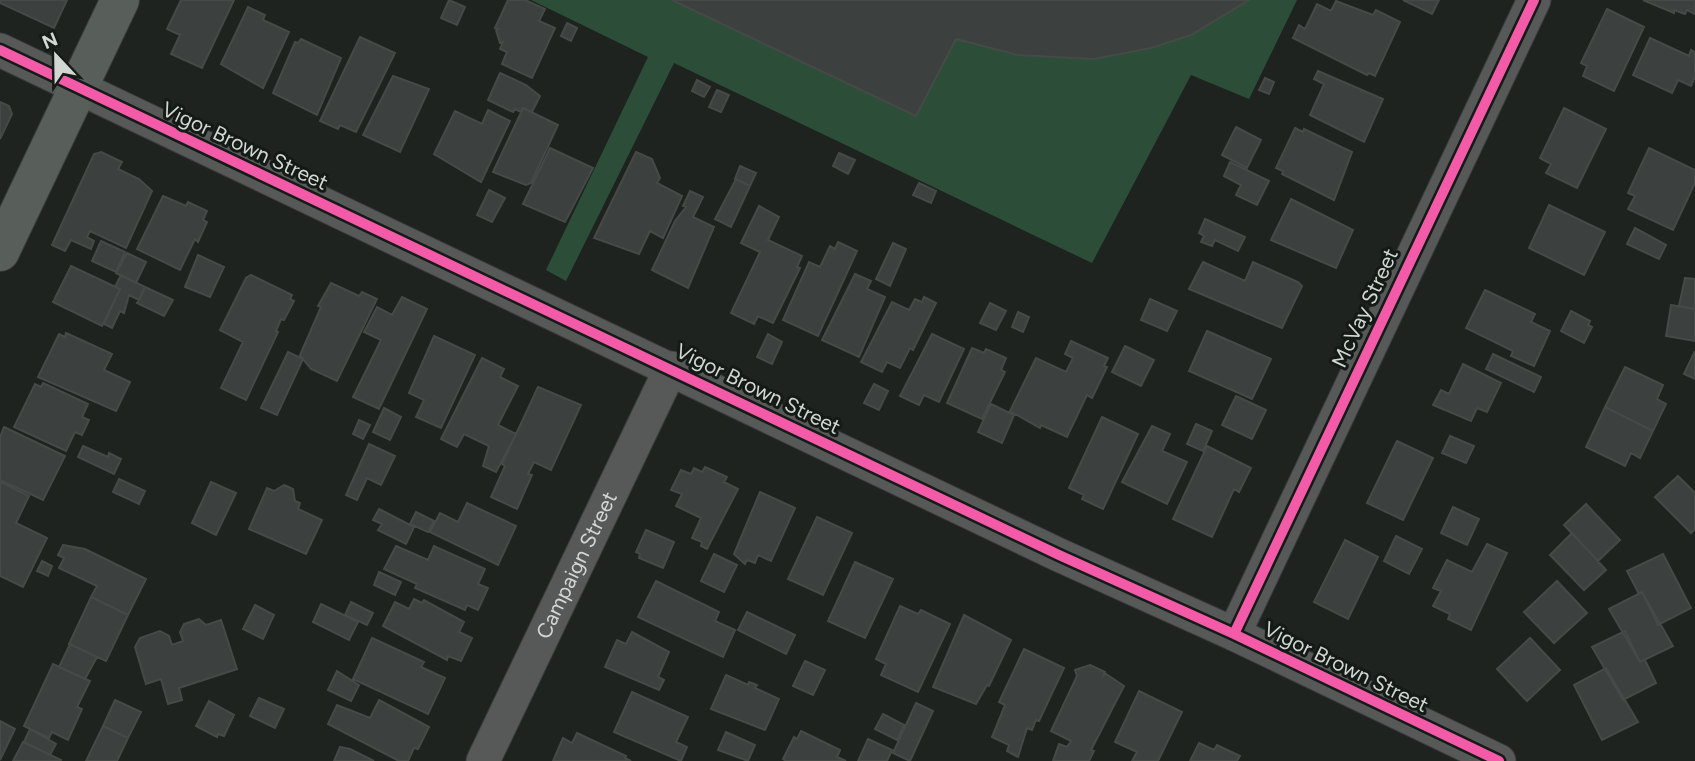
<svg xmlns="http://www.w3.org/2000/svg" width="1695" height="761" font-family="Figtree,sans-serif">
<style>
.green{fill:#2c4e39}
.building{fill:#3c403e;stroke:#464a47;stroke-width:2}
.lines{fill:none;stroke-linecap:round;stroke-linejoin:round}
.street-casing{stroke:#383d3a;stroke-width:35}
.secondary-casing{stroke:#383d3a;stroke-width:40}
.street{stroke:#575958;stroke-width:33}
.secondary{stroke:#585e5a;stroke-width:38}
.cycleway-casing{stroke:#141b16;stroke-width:15}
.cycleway{stroke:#f35aa7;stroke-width:10}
.labels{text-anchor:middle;stroke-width:6;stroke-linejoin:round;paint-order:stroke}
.street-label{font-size:21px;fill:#d2d7d4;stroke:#141b16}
</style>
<rect width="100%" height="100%" fill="#1e2320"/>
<path class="green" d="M531 0H1297L1249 99 1191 75 1092 263 674 63 566 281 546 270 648 57Z"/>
<path class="building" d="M0 0H67L54 28 0 3Z
M181 0H234L202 68 171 54 180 35 167 29Z
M449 0 465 7 457 25 441 18Z
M508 0H525L545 9 539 21 555 28 532 78 502 64 507 52 500 49 503 42 500 43 496 30 498 29 495 28Z
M672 0H1249L1191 35 1151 48 1094 59 1018 55 956 39 916 116Z
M1403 0H1439L1432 14Z
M1643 0H1695V14L1687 10 1685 14 1674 10V13Z
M1336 1 1373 15 1376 10 1400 22 1375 76 1369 73 1367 75 1293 38 1299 25 1305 29 1317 4 1331 11Z
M248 7 265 15 263 20 289 32 263 88 221 64Z
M1607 9 1644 27 1614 91 1583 76 1587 66 1581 63Z
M567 23 577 28 571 41 561 36Z
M360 37 395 53 356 132 340 125 338 129 320 121Z
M1650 38 1689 56 1691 50 1695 52V77L1691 86 1678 80 1672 93 1633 75Z
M301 39 341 58 317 115 273 93 295 42 298 43Z
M1318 71 1383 99 1364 142 1310 115 1324 84 1314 79Z
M500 73 526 85 540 96 532 112 523 108 521 112 515 109 513 112 488 100Z
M393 76 429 89 400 152 363 135Z
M1265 78 1274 82 1269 94 1259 90Z
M697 80 710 87 704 97 692 91Z
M717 90 729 95 721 112 709 107Z
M0 102 9 106 12 114 0 139Z
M523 108 558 125 531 183 526 185 493 172Z
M1564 108 1606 129 1577 188 1546 173 1551 164 1540 158Z
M488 110 510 121 481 182 434 154 455 111 482 124Z
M1236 127 1261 140 1247 168 1222 155Z
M1295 128 1303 132 1304 129 1352 152 1334 200 1282 174 1283 171 1276 168Z
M550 148 593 168 565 222 523 204Z
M1649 148 1695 170V183L1673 230 1628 209 1635 196 1628 193Z
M101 152 122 162 118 169 139 179 152 191 126 248 90 231 87 237 94 241 91 249 71 240 65 251 52 245 94 154Z
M636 152 652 159 660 178 657 183 682 196 663 238 650 231 639 254 594 238Z
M839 153 855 160 848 174 833 166Z
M1230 162 1269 181 1257 205 1236 195 1241 185 1224 176Z
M740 166 756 173 750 186 735 179Z
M736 179 750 186 731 227 715 219Z
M919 183 936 191 931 203 913 195Z
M489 190 505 198 492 222 477 215Z
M690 191 703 197 693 217 714 227 688 288 652 270 675 221 686 207 683 206Z
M163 196 186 206 188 202 207 211 203 220 207 222 198 242 195 239 180 270 137 249Z
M1291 199 1353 230 1336 268 1271 240Z
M1549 205 1605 232 1584 275 1529 248Z
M759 206 779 217 768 240 802 256 797 267 800 268 773 323 758 316 754 324 731 313 760 252 741 243Z
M1205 219 1245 237 1238 251 1215 240 1212 246 1201 242 1204 236 1199 233Z
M1635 228 1666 245 1659 259 1627 244Z
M101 241 125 252 116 272 92 261Z
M838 242 857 251 818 336 783 320 809 262 820 267 830 246 835 249Z
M893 243 906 249 890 286 876 279Z
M127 253 146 262 136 283 116 273Z
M198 255 224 267 210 297 185 287Z
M1203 262 1245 281 1253 262 1298 282 1302 286 1282 328 1189 289Z
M71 266 120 289 102 326 53 302Z
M855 274 871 281 867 289 885 297 859 357 822 340Z
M121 275 145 287 139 300 129 295 124 313 120 311 112 328 104 324 120 289 115 287Z
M251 275 292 295 290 299 294 301 284 320 281 319 276 331 278 332 246 400 221 388 243 342 220 330 246 278Z
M1685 278 1695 279V309L1679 306Z
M331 283 359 296 362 292 377 299 337 381 311 369 300 355 321 307 318 306Z
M145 287 173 300 164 316 137 303Z
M1485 290 1535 314 1531 322 1550 331 1534 366 1511 356 1513 351 1466 328Z
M402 297 427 309 379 409 353 397 381 340 364 332 377 307 392 315Z
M924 297 936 303 913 350 910 348 900 368 887 362 882 372 861 362 892 302 909 310 915 299 922 302Z
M1150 299 1177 311 1167 331 1141 320Z
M990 303 1006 311 996 330 980 323Z
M1671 305 1695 309V341L1666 336Z
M1571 311 1590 321 1588 325 1592 327 1584 343 1561 331Z
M1018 312 1029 317 1023 332 1012 327Z
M1207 331 1271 359 1252 399 1189 371Z
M66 333 112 354 104 370 130 382 116 411 38 377 59 334 65 337Z
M768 334 782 342 772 364 757 357Z
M932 334 964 349 939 402 924 395 919 405 900 396Z
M434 336 475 355 441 428 416 417 424 400 409 393Z
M1071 341 1108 358 1104 366 1107 367 1092 398 1087 395 1067 437 1041 425 1040 428 1010 411 1036 358 1066 372 1073 358 1065 354Z
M1125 346 1154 360 1141 386 1112 372Z
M972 348 984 353 986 349 1006 358 1001 370 1005 372 982 419 947 403Z
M1695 351V379L1684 374Z
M288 352 303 359 277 415 261 408Z
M1493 354 1541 377 1534 392 1486 369Z
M482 358 504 369 500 377 518 386 498 425 516 434 496 472 483 466 489 446 464 434 457 447 441 439Z
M1463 364 1501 383 1487 412 1477 408 1471 421 1433 405 1441 390 1449 394Z
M1625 367 1663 385 1657 399 1666 404 1653 431 1605 407Z
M43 383 88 404 82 417 89 420 82 435 75 432 66 451 14 427 35 384 41 387Z
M874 384 888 391 879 410 864 403Z
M538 387 581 405 551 470 534 462 528 474 532 475 517 509 491 497 505 466 502 464Z
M1236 396 1266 410 1252 439 1222 425Z
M991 404 1014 415 1002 443 978 432Z
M1605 407 1653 431 1640 458 1631 453 1625 466 1586 447Z
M384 408 401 417 390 440 373 432Z
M1102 417 1138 434 1103 509 1082 499 1084 495 1069 488Z
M359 420 370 425 363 439 353 434Z
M1196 424 1212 431 1203 451 1187 444Z
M1152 426 1170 434 1162 451 1187 462 1167 504 1122 482Z
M4 427 65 456 43 500 0 480V437Z
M1450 436 1474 446 1466 463 1442 453Z
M1397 441 1433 458 1403 520 1367 503Z
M369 444 395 456 381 485 367 478 357 500 346 495Z
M83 446 108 457 109 453 121 459 114 474 78 457Z
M1207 446 1251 468 1239 492 1234 489 1212 537 1173 519Z
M705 467 727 477 724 482 738 489 707 549 701 546 702 542 692 538 701 518 676 506 682 494 671 490 681 470 691 474 694 468 702 472Z
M1678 476 1695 493V529L1691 533 1655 497Z
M119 479 145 491 139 504 113 492Z
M0 482 29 496 16 523 47 538 23 587 0 576Z
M211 482 236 493 216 535 192 523Z
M284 485 293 489 295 501 300 503 298 509 322 520 306 554 249 529 267 488 274 491Z
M760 492 795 508 771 561 758 555 755 563 747 560 745 564 734 554Z
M467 503 516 526 498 565 430 532 440 513 458 522Z
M1586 504 1620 540 1598 561 1564 525Z
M1453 507 1479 519 1467 545 1441 533Z
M379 509 414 527 406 544 378 530 382 524 373 520Z
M416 512 434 521 428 532 410 524Z
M817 517 852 533 823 595 788 579Z
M646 530 674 542 663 568 639 558 640 554 636 552Z
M1572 533 1606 570 1584 590 1550 555Z
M1396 536 1422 549 1409 574 1384 561Z
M1345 540 1378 557 1348 619 1314 602Z
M1487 544 1507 553 1471 630 1448 619 1450 614 1433 606 1441 591 1433 588 1447 560 1472 572Z
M63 545 85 549 146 579 128 615 91 597 97 586 59 568 64 558 58 555Z
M396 546 428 560 434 546 485 569 478 584 488 588 478 610 467 605 465 610 415 588 417 584 384 569Z
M714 554 737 565 724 592 701 581Z
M1663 554 1691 608 1658 625 1642 592 1639 594 1627 571Z
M42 561 52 566 48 576 37 571Z
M855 562 893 579 865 638 828 621Z
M379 572 401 582 395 595 374 585Z
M656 581 719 612 715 621 735 630 723 657 638 617Z
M1557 581 1587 613 1554 643 1524 612Z
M1642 592 1673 646 1640 662 1609 609Z
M91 597 128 615 106 661 69 644Z
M414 599 422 603 424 600 464 622 459 632 472 638 461 661 448 656 447 660 383 626 395 602 409 609Z
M351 602 373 613 367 625 345 615Z
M321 604 358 622 349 640 313 622Z
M255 605 274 615 263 639 243 629Z
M900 606 918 614 921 610 950 624 918 692 881 675 886 664 876 659Z
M747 612 795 635 786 654 738 630Z
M964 615 1011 640 989 686 987 685 976 704 933 687Z
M199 619 206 625 221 620 237 669 179 688 182 700 168 704 161 679 146 684 135 647 140 638 160 631 169 636 172 645 183 641 180 632 184 624Z
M1625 631 1640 662 1645 660 1656 683 1623 700 1592 647Z
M632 632 669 652 658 677 664 680 659 690 605 667 617 640 626 644Z
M372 638 424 662 421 667 445 678 428 714 353 679Z
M1530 638 1560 670 1527 701 1497 669Z
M70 644 97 657 85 679 59 667Z
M1024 649 1064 668 1039 721 1036 720 1032 730 1027 728 1018 757 1007 751 1009 745 992 737 1005 705 999 702Z
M805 661 825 670 813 695 793 686Z
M53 664 90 681 77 707 82 709 68 740 52 732 49 738 24 726Z
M1090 665 1105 672 1103 676 1106 674 1124 686 1091 750 1094 751 1089 761H1053L1059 744 1067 747 1071 741 1051 731 1077 676 1075 670Z
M1606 668 1638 722 1602 740 1574 685Z
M337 671 359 685 351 701 328 690Z
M726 675 748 685 749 682 757 685 755 688 779 699 765 730 711 709Z
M1139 691 1182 712 1158 761H1132L1137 752 1115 742Z
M632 692 688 717 676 742 687 747 681 761 614 732Z
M259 698 284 709 275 728 250 716Z
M115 700 141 712 128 738 103 726Z
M379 700 429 727 418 749 414 748 408 761H399L328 724 337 705 370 718Z
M209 701 234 715 224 736 218 734 217 737 196 726Z
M916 703 933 711 910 761 893 753Z
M883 714 904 725 897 740 875 729Z
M0 721 15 729 0 760Z
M103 726 128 738 117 761H86Z
M30 729 56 744 50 755 24 742Z
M801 731 840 750 837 757 846 761H786L783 759 794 737 797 739Z
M726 732 755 745 748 761 718 750Z
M577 733 626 756 625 758 631 761H553L563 738 572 743Z
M868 739 892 750 887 761H858Z
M23 742 61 760 60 761H13Z
M1199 743 1214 750 1217 745 1240 756 1237 761H1190Z
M340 747 350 749 374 761H334Z"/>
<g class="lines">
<defs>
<g id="street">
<path d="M0 50 1059 555 1234 634 1499 761"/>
<path d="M1234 634 1534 0"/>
<path id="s1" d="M483 761 671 368"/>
</g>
<path id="secondary" d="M0 252 120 0"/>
</defs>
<use href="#street" class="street-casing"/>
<use href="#secondary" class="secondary-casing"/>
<use href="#street" class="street"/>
<use href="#secondary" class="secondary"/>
<defs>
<path id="cycleway" d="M0 50 1059 555 1234 634 1499 761
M1234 634 1534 0"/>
</defs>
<use href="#cycleway" class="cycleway-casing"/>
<use href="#cycleway" class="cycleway"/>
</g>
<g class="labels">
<g class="street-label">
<text transform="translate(245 146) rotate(25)" y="7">Vigor Brown Street</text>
<text transform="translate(1365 308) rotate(-65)" y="7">McVay Street</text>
<text transform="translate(758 389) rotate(26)" y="7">Vigor Brown Street</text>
<text dy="7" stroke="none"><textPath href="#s1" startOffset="217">Campaign Street</textPath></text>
<text transform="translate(1346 667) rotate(26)" y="7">Vigor Brown Street</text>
</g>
</g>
<g transform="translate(56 56) rotate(338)" stroke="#141b16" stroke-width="5" paint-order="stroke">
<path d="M0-5L12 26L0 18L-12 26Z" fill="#d2d7d4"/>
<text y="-10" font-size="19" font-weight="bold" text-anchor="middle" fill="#d2d7d4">N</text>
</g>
</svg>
